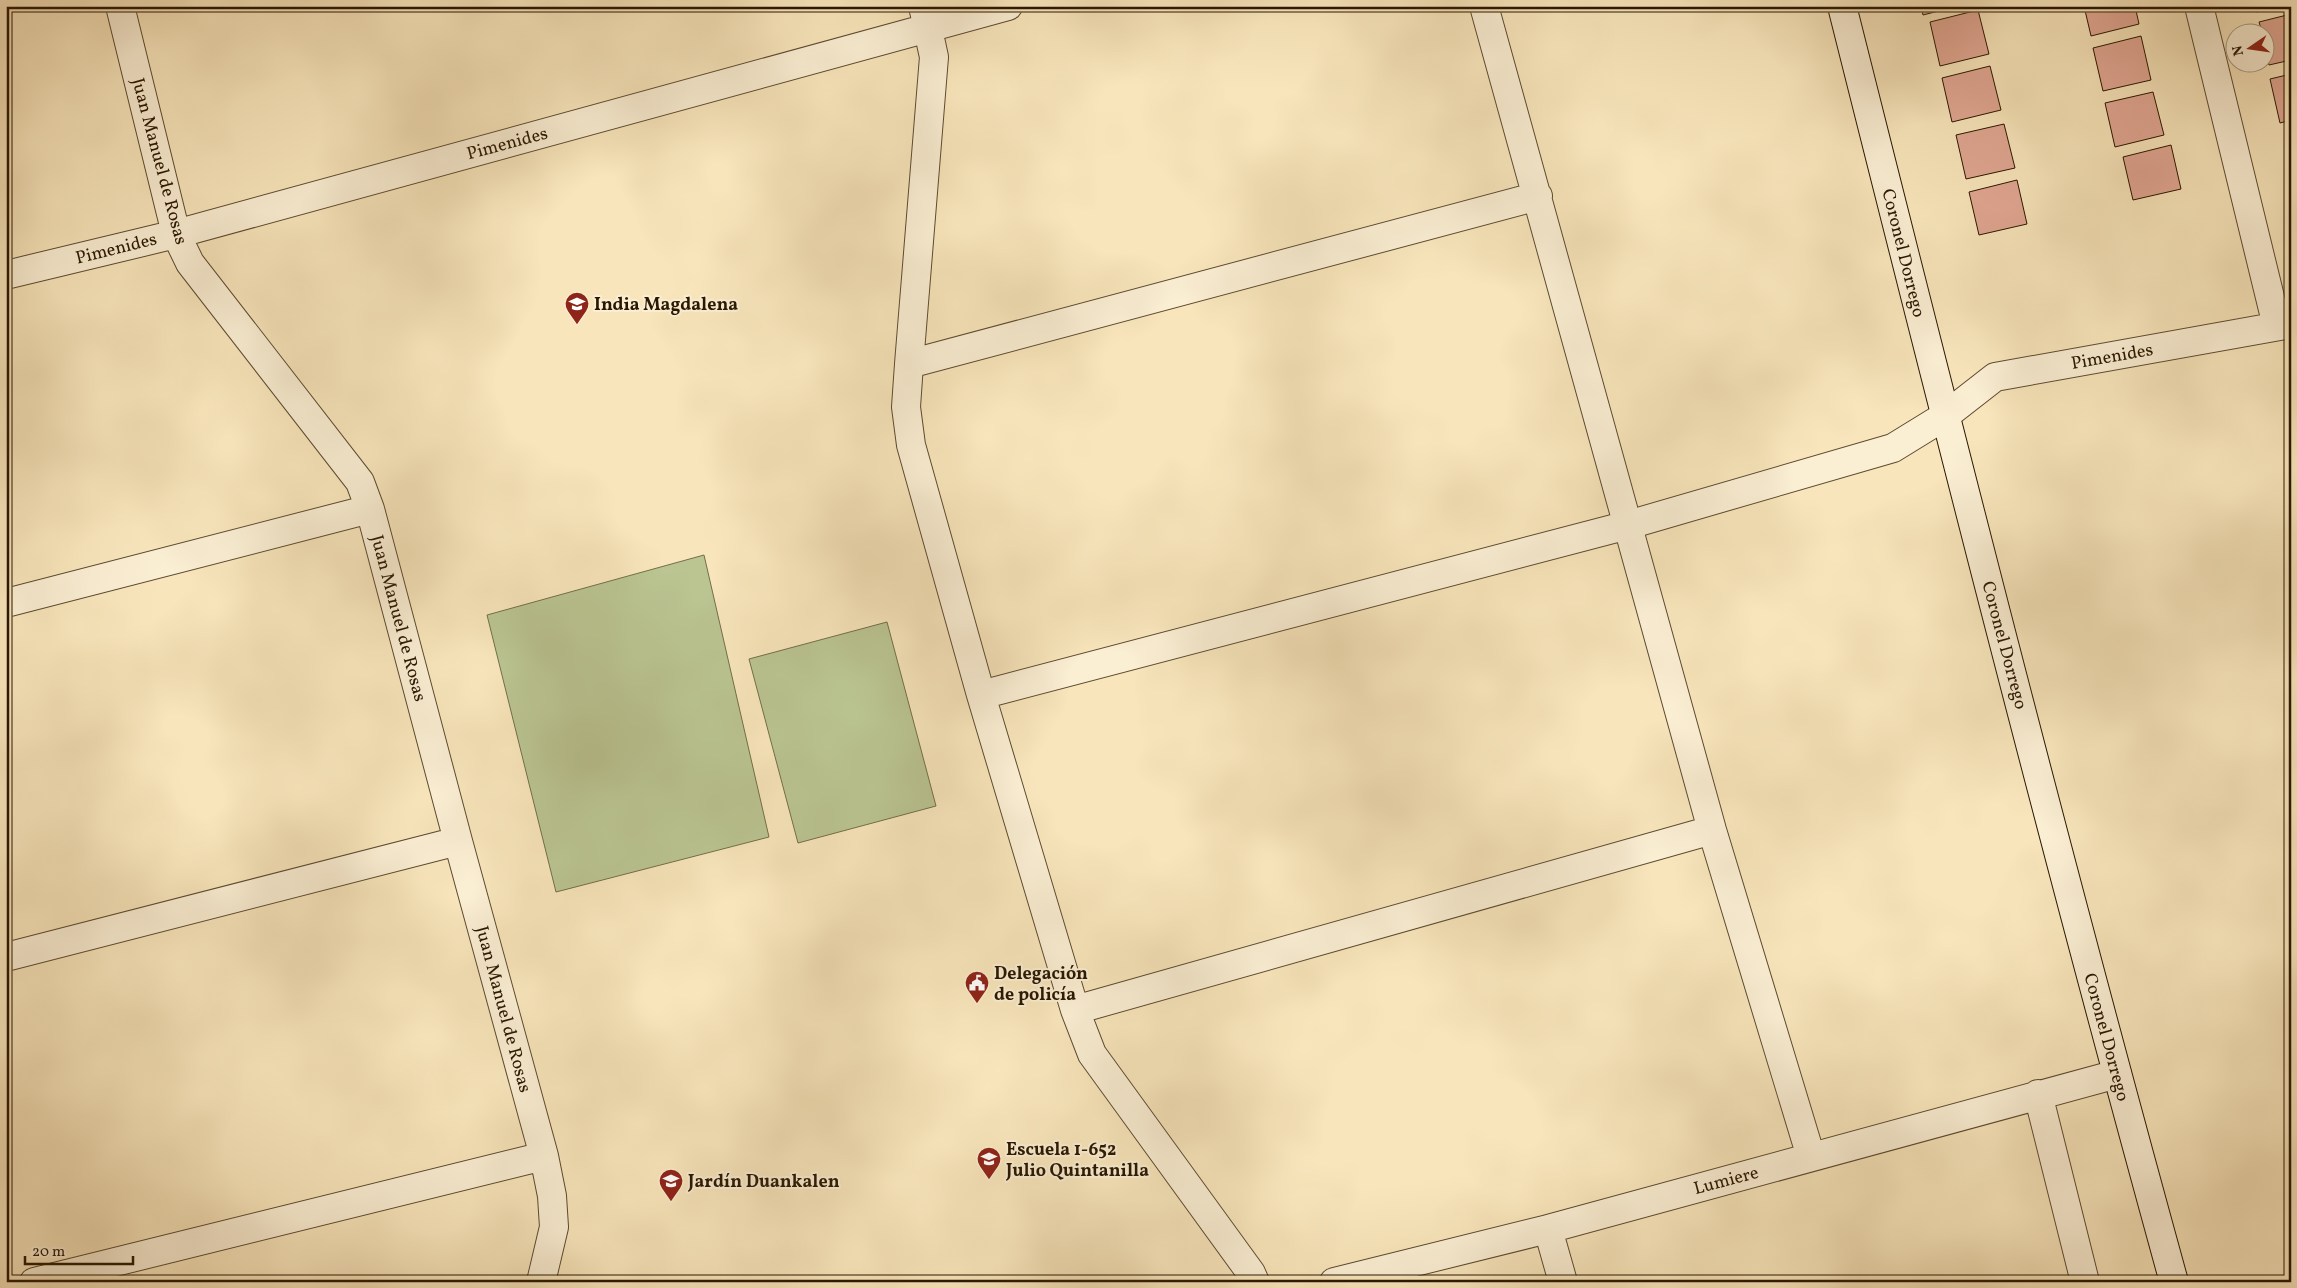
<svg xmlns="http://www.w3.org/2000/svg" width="2297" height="1288" font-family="Vollkorn,serif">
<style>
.green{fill:#bac592;stroke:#726e4a}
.building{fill:#e1a793;stroke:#291701}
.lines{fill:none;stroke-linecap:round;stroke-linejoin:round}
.street-casing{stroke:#5d4a30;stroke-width:30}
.secondary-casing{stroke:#291701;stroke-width:30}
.street{stroke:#faeed3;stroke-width:28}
.secondary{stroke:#faeed3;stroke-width:28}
.labels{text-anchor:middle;stroke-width:4;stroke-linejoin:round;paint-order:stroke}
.street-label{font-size:18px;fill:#291701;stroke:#faeed3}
.poi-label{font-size:18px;font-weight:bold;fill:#291701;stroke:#faeed3;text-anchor:start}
</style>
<rect width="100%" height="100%" fill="#f8e5bb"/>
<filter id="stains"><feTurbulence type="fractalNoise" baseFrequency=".004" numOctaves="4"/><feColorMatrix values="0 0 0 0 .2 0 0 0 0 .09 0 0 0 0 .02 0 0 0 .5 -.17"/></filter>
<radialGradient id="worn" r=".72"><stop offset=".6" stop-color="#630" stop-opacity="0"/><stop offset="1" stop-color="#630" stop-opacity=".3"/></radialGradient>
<path class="green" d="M704 555 769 837 556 892 487 615Z
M887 622 936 806 798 843 749 659Z"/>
<path class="building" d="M1921 6H1958L1923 15Z
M2084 6H2135L2139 24 2091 36Z
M2255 6H2281L2256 12Z
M1978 10 1989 54 1940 66 1930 22Z
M2291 14V60L2269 65 2264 45V32H2262L2259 22Z
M2141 36 2151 80 2103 91 2093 48Z
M1990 66 2001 110 1952 122 1942 78Z
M2291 74V120L2280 123 2270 79Z
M2153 92 2164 135 2115 147 2105 103Z
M2004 124 2015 168 1966 179 1956 135Z
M2291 132V150L2287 133Z
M2171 145 2181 189 2133 200 2123 157Z
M2017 180 2027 224 1979 235 1969 192Z"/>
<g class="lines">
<defs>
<path id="street" d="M120 6 176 234 190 263 360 482 370 509 458 841 544 1156 552 1196 554 1227 541 1282
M923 6 934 57 909 364 906 407 911 445 981 695 1075 1010 1092 1054 1251 1273 1255 1282
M1484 6 1712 830 1811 1157
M2199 6 2277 326
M6 275 176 234 1008 6
M909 364 1538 196
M6 603 370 509
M981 695 1628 525 1893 448 1945 416 1995 377 2291 324
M6 957 458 841
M1075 1010 1712 830
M2038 1094 2085 1282
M1548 1229 1563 1282
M34 1282 544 1156
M1334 1282 1548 1229 2117 1074"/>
<path id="secondary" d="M1842 6C1949 432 2057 858 2174 1282"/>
</defs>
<use href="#street" class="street-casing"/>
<use href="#secondary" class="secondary-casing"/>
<use href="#street" class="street"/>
<use href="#secondary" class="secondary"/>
</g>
<defs>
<symbol id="school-pin" viewBox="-11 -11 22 30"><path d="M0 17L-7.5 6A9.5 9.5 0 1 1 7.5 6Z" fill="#8f2418" stroke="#faeed3"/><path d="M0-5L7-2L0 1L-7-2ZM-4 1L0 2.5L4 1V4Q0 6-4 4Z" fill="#fff"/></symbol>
<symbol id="civic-pin" viewBox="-11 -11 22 30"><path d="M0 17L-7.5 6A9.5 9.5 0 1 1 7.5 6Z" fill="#8f2418" stroke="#faeed3"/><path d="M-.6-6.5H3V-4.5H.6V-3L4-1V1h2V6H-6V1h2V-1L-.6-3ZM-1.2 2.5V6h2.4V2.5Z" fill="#fff"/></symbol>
</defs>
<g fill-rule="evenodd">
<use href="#school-pin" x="563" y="290" width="28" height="38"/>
<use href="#civic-pin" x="963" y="969" width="28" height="38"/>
<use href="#school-pin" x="975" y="1145" width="28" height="38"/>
<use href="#school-pin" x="657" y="1167" width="28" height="38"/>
</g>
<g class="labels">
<g class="street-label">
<text transform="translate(507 143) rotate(-15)" y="6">Pimenides</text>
<text transform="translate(160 161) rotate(75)" y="6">Juan Manuel de Rosas</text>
<text transform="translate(116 248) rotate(-14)" y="6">Pimenides</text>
<text transform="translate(1904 253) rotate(76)" y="6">Coronel Dorrego</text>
<text transform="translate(2112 356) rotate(-10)" y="6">Pimenides</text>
<text transform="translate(399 618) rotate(75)" y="6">Juan Manuel de Rosas</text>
<text transform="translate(2005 645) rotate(75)" y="6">Coronel Dorrego</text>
<text transform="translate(504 1009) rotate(75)" y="6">Juan Manuel de Rosas</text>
<text transform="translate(2107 1037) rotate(75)" y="6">Coronel Dorrego</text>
<text transform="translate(1726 1180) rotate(-15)" y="6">Lumiere</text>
</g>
<g class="poi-label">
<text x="594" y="310">India Magdalena</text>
<text x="994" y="979">Delegación<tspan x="994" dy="21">de policía</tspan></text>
<text x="1006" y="1155">Escuela 1-652<tspan x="1006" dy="21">Julio Quintanilla</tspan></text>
<text x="688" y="1187">Jardín Duankalen</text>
</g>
</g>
<rect width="2297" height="1288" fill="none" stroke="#f8e5bb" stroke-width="25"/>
<rect x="8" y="8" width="2282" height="1273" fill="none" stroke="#291701" stroke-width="2.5"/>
<rect x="12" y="12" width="2272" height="1263" fill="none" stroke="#291701"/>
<g transform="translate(2250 48) rotate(257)"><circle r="24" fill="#faeed3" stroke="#a6987f"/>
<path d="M0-4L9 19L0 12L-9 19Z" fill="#8f2418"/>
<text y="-8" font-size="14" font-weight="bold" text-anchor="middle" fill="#291701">N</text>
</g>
<path d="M25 1256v8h108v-8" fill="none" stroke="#291701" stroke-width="2.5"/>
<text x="32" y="1256" font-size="15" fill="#291701" stroke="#faeed3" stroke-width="4" paint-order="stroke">20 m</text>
<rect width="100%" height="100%" filter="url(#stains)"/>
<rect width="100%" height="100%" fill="url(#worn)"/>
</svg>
